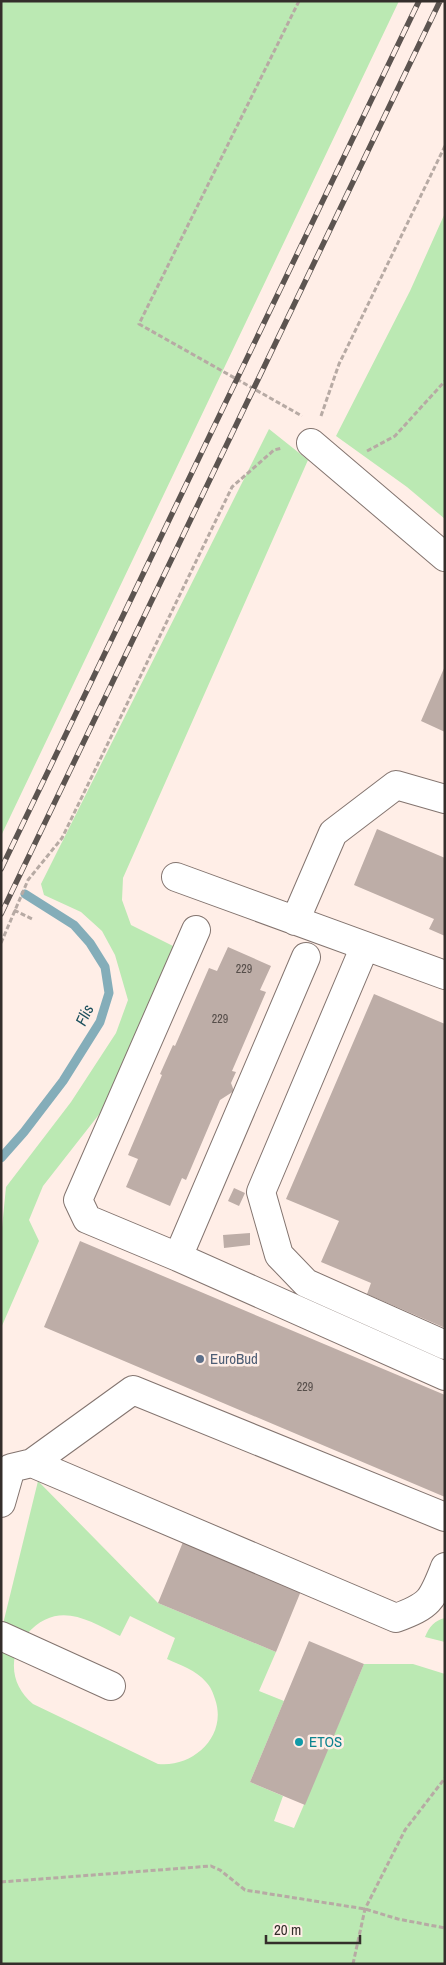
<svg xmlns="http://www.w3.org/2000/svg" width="446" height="1965" font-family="'Archivo Narrow',sans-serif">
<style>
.green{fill:#bbe9b3}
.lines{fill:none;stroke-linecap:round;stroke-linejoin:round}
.stream{stroke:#84adb9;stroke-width:9}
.building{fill:#bdada7}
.minor-casing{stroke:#83746f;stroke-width:30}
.path{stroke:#b7aaa4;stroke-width:3;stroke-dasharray:5 2.5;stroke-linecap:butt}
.minor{stroke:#fff;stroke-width:28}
.rail-casing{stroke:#5c5450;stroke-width:5.5}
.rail{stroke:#ffeee7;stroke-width:4;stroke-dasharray:11;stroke-linecap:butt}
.service-dot{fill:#5c6f8a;stroke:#ffeee7;stroke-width:2}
.culture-dot{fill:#0f9aa8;stroke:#ffeee7;stroke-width:2}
.labels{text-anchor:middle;stroke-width:5;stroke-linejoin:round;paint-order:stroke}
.number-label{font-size:12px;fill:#564e4a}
.service-label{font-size:15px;fill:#4e5e75;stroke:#ffeee7;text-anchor:start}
.culture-label{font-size:15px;fill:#0d838f;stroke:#ffeee7;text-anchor:start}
.water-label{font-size:16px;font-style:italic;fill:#1d505d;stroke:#ffeee7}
</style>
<rect width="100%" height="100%" fill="#ffeee7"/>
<path class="green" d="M1 1H399L1 836Z
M445 213V519L407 487 336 436 410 291Z
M269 429 308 460 123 878 122 900 131 925 179 949 108 1103 43 1186 29 1220 39 1241 1 1328V1238L6 1187 71 1102 116 1033 128 1000 115 955 102 931 81 912 44 895 41 884Z
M38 1481 158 1603 276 1652 259 1691 284 1701 250 1782 283 1796 274 1821 294 1828 364 1664H413L445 1674V1964H1V1645L15 1655C11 1675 18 1691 33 1704L158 1764C193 1768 228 1736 215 1699 213 1693 211 1687 206 1682 196 1670 180 1665 167 1659L175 1638 130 1616 120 1636C86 1619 57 1600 26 1635L3 1624Z
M445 1618V1642L425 1637C429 1627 435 1620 445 1618Z"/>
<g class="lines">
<path class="stream" d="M1 1158 24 1132 63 1081 100 1022 109 993 105 967 90 943 74 925 25 894"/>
</g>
<path class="building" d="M445 666V732L421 721Z
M377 829 445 858V936L429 929 434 919 354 885Z
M228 947 271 966 260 990 266 992 232 1071 236 1072 231 1083 234 1091 220 1100 186 1180 182 1178 170 1206 126 1187 138 1159 128 1155 162 1075 160 1074 173 1045 175 1046 209 968 217 971Z
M374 994 445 1024V1328L367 1294 371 1283 321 1262 339 1221 286 1199Z
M234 1188 245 1193 239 1206 228 1201Z
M250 1233V1245L224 1248 223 1235Z
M80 1241 445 1395V1497L44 1327Z
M183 1542 301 1591 276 1652 158 1603Z
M309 1641 364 1664 305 1805 250 1782Z"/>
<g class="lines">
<defs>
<path id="minor" d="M311 443 445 557
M176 877 445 975
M295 921 333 833 396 785 445 799
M196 930 78 1200 87 1219 178 1257 445 1376
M365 946 261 1192 279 1255 306 1283 445 1345
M178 1257 306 957
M32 1463 133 1390 445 1517
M1 1503 11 1468 32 1463 396 1618C431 1605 432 1600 445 1567
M1 1636 111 1686"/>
</defs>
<use href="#minor" class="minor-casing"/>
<path class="path" d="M299 1 139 324 302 416
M321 416 339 364 445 146
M367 451 395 436 445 381
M14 910 34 920
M1 943 28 880 62 838 232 487 274 450 282 448
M1 1882 211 1866 220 1870 245 1890 365 1909 398 1919 445 1928
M353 1964 365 1909 405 1830 445 1778"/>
<use href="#minor" class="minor"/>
<defs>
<path id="rail" d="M1 869 419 1
M1 914 440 1"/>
</defs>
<use href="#rail" class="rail-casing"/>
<use href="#rail" class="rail"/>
</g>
<circle class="service-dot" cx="200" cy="1359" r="5"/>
<circle class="culture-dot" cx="299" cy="1742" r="5"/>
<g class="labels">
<g class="number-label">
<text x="244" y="973">229</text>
<text x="220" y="1023">229</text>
<text x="305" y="1391">229</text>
</g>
<g class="service-label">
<text x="210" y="1364">EuroBud</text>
</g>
<g class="culture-label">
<text x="309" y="1747">ETOS</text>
</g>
<g class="water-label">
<text transform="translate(84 1015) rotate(-65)" y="6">Flis</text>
</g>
</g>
<rect width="446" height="1965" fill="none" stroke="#342e2b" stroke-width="5"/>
<path d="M266 1935v8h94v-8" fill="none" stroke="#342e2b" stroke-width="2.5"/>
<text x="274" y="1935" font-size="15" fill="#342e2b" stroke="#ffeee7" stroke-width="4" paint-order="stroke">20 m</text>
</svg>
